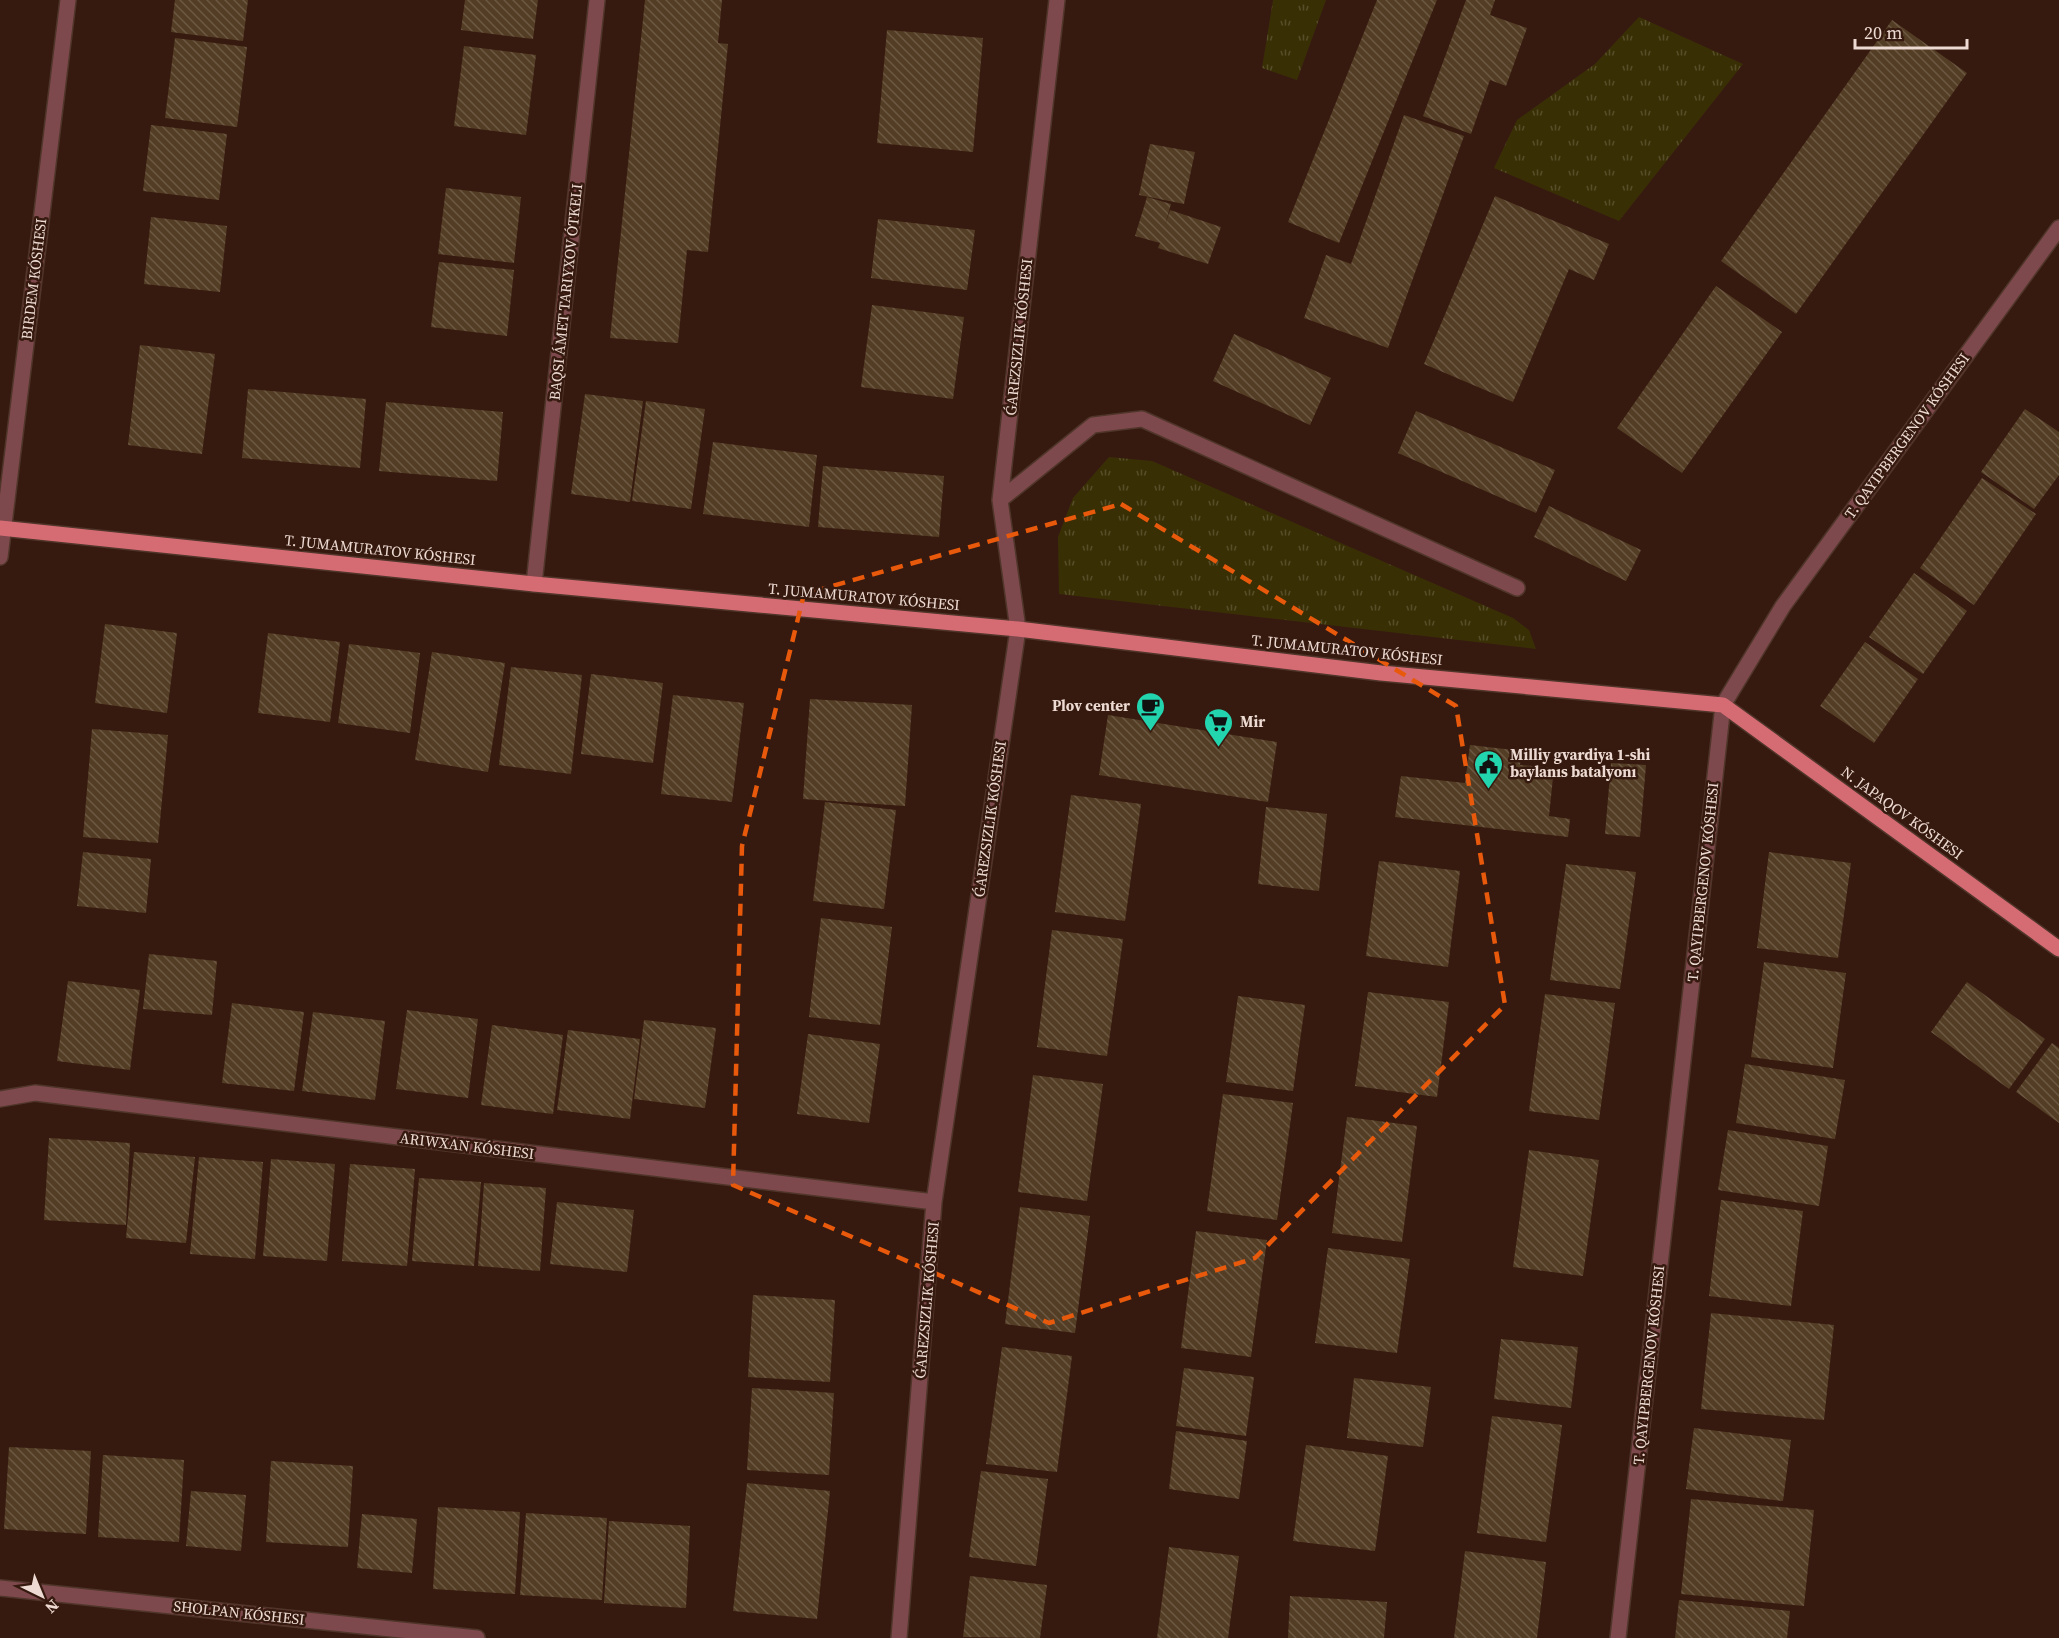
<svg xmlns="http://www.w3.org/2000/svg" width="2059" height="1638" font-family="'Source Serif 4',serif">
<style>
.grass{fill:url(#grass-tufts)}
.building{fill:url(#building-back-hatch)}
.lines{fill:none;stroke-linecap:round;stroke-linejoin:round}
.minor-casing{stroke:#50352a;stroke-width:18}
.major-casing{stroke:#50352a;stroke-width:18}
.minor{stroke:#7d494c;stroke-width:15}
.major{stroke:#d66c73;stroke-width:15}
.marked{fill:none;stroke:#e8590c;stroke-width:4.5;stroke-dasharray:12 8;stroke-linejoin:round}
.labels{text-anchor:middle;stroke-width:5;stroke-linejoin:round;paint-order:stroke}
.street-label{font-size:15px;fill:#eddad2;stroke:#361a0f}
.poi-label{font-size:15px;font-weight:bold;fill:#eddad2;stroke:#361a0f;text-anchor:start}
</style>
<defs>
<pattern id="grass-tufts" width="24" height="20" patternUnits="userSpaceOnUse" patternTransform="scale(1.5)"><rect width="24" height="20" fill="#392f05"/><path d="M3 7l-1-3M5 7V3M7 7l1-3M15 17l-1-3M17 17v-4M19 17l1-3" fill="none" stroke="#564d29"/></pattern>
<pattern id="building-back-hatch" width="6" height="6" patternUnits="userSpaceOnUse" patternTransform="scale(1.5)"><rect width="6" height="6" fill="#533d24"/><path d="M-1 5l2 2M0 0l6 6M5-1l2 2" fill="none" stroke="#6c5843"/></pattern>
</defs>
<rect width="100%" height="100%" fill="#361a0f"/>
<path class="grass" d="M1273 0H1326L1297 80 1262 68Z
M1639 17 1743 64 1619 221 1494 168 1517 120 1595 64Z
M1109 457 1152 461 1513 618 1529 630 1536 649 1059 594 1058 537 1073 498Z"/>
<path class="building" d="M175 0H248L243 41 171 32Z
M465 0H538L533 39 461 30Z
M645 0H722L718 43 728 44 708 252 687 250 678 343 610 338Z
M1377 0H1437L1339 243 1288 222Z
M1466 0H1495L1490 15 1527 28 1506 86 1490 80 1471 134 1423 116Z
M1892 20 1967 73 1796 314 1721 261Z
M887 30 983 38 973 152 877 143Z
M175 38 247 47 237 127 165 118Z
M464 46 536 55 526 135 454 126Z
M1404 115 1464 136 1388 348 1304 318 1326 255 1351 264Z
M151 125 227 134 219 200 143 191Z
M1150 144 1195 152 1184 204 1139 195Z
M446 188 521 197 514 263 438 254Z
M1495 196 1609 244 1594 280 1569 269 1513 402 1424 364Z
M1147 197 1171 204 1165 225 1170 210 1221 227 1208 264 1158 248 1160 243 1135 236Z
M151 217 227 226 220 292 144 284Z
M878 219 975 230 967 290 871 278Z
M439 262 514 270 507 336 431 327Z
M1716 286 1782 332 1682 473 1617 428Z
M872 305 964 317 953 399 861 387Z
M1234 334 1331 378 1310 425 1213 381Z
M140 345 215 354 202 454 128 445Z
M248 389 366 399 360 468 242 458Z
M585 394 643 401 630 502 571 494Z
M646 401 705 409 691 509 632 501Z
M386 402 503 412 497 481 379 471Z
M2025 409 2059 432V475L2034 509 1981 472Z
M1416 411 1555 470 1536 513 1398 453Z
M713 442 817 455 809 527 703 514Z
M823 466 944 476 939 537 818 527Z
M1982 478 2036 514 1974 605 1920 568Z
M1549 506 1641 550 1626 581 1534 537Z
M1914 573 1967 611 1923 674 1869 637Z
M105 624 177 633 167 713 95 703Z
M268 633 340 642 330 722 258 713Z
M1865 642 1918 679 1874 743 1820 706Z
M349 644 420 653 410 733 338 723Z
M432 652 505 663 488 772 415 760Z
M511 667 582 675 571 774 499 765Z
M591 674 663 683 653 763 581 754Z
M673 695 744 703 732 802 661 794Z
M810 699 912 705 905 806 803 799Z
M1108 715 1277 742 1268 802 1099 775Z
M92 729 168 735 158 843 83 837Z
M1470 745 1522 751 1520 765 1554 768 1549 816 1570 819 1568 837 1395 817 1401 776 1465 783Z
M1611 763 1646 765 1640 837 1605 834Z
M1071 795 1141 804 1125 921 1055 912Z
M825 802 896 810 884 909 813 901Z
M1266 807 1327 814 1319 891 1258 884Z
M83 852 151 859 146 913 77 906Z
M1769 852 1851 863 1838 958 1757 948Z
M1379 861 1460 871 1448 967 1366 956Z
M1566 864 1636 872 1620 989 1550 980Z
M821 918 892 927 880 1025 809 1017Z
M1052 930 1123 939 1107 1056 1037 1047Z
M149 954 217 961 212 1015 143 1009Z
M1764 962 1846 973 1833 1068 1751 1057Z
M68 981 140 990 130 1070 57 1061Z
M1967 982 2045 1039 2009 1089 1931 1032Z
M1368 992 1449 1002 1437 1097 1355 1086Z
M1545 994 1615 1003 1599 1120 1529 1111Z
M1238 996 1305 1005 1293 1091 1226 1082Z
M232 1003 304 1012 294 1091 222 1083Z
M407 1010 478 1019 468 1098 396 1089Z
M313 1012 385 1021 375 1100 302 1091Z
M644 1020 716 1028 705 1108 634 1099Z
M492 1025 563 1035 553 1114 481 1105Z
M568 1030 640 1039 630 1119 557 1110Z
M808 1034 880 1044 869 1123 797 1114Z
M2052 1043 2059 1048V1123L2016 1092Z
M1745 1064 1845 1080 1835 1139 1736 1123Z
M1033 1075 1103 1084 1087 1201 1018 1192Z
M1223 1094 1293 1103 1277 1220 1207 1211Z
M1347 1117 1417 1126 1402 1242 1332 1233Z
M1728 1130 1828 1146 1819 1206 1718 1190Z
M49 1138 130 1143 126 1225 44 1220Z
M1529 1150 1599 1160 1583 1276 1513 1267Z
M134 1152 195 1157 186 1243 126 1238Z
M199 1157 263 1162 255 1259 190 1254Z
M271 1159 335 1164 327 1261 263 1256Z
M350 1164 415 1169 407 1266 342 1261Z
M419 1178 481 1182 474 1266 412 1261Z
M484 1183 546 1188 540 1271 478 1266Z
M1721 1200 1803 1211 1791 1306 1709 1296Z
M557 1202 634 1210 627 1272 550 1264Z
M1020 1207 1090 1216 1075 1333 1005 1324Z
M1196 1231 1267 1240 1251 1357 1181 1348Z
M1328 1248 1410 1259 1397 1353 1315 1343Z
M753 1295 835 1300 830 1382 748 1377Z
M1711 1313 1834 1325 1824 1420 1701 1409Z
M1501 1339 1578 1347 1571 1408 1494 1399Z
M1002 1347 1072 1356 1057 1472 986 1464Z
M1184 1368 1254 1377 1246 1436 1176 1426Z
M1354 1378 1431 1387 1423 1447 1347 1438Z
M752 1388 834 1393 829 1475 747 1470Z
M1492 1416 1562 1425 1546 1542 1477 1533Z
M1694 1428 1791 1440 1783 1501 1686 1489Z
M1176 1431 1247 1441 1239 1499 1169 1489Z
M1306 1445 1388 1456 1375 1551 1293 1541Z
M9 1447 91 1451 86 1534 4 1529Z
M103 1455 184 1460 179 1542 98 1537Z
M271 1461 353 1466 348 1547 266 1542Z
M981 1471 1048 1479 1036 1566 969 1557Z
M747 1483 830 1491 817 1619 733 1611Z
M191 1491 246 1495 241 1551 186 1546Z
M1691 1499 1814 1510 1804 1606 1681 1594Z
M438 1507 520 1512 515 1594 433 1589Z
M526 1513 607 1518 602 1600 520 1595Z
M362 1514 417 1519 412 1573 357 1568Z
M609 1521 690 1526 686 1608 604 1603Z
M1169 1547 1239 1556 1228 1638H1157Z
M1465 1551 1546 1562 1537 1638H1454Z
M970 1576 1047 1585 1040 1638 963 1637Z
M1290 1596 1387 1602 1384 1638H1288Z
M1679 1600 1790 1611 1787 1638H1675Z"/>
<g class="lines">
<defs>
<path id="minor" d="M1000 500 1093 425 1142 419 1517 588
M0 557 68 0
M534 584 597 0
M0 1099 35 1093 934 1202
M0 1588 477 1638
M899 1638 934 1202 1018 629 1000 500 1057 0
M1618 1638 1723 705 1783 606 2059 228"/>
<path id="major" d="M0 528 534 584 1018 629 1381 673 1723 705 2059 949"/>
</defs>
<use href="#minor" class="minor-casing"/>
<use href="#major" class="major-casing"/>
<use href="#minor" class="minor"/>
<use href="#major" class="major"/>
</g>
<path class="marked" d="M1121 504 1456 706 1505 1005 1255 1258 1049 1323 733 1185 742 846 804 594Z"/>
<defs>
<symbol id="cafe-pin" viewBox="-11 -11 22 30"><path d="M0 17L-7.5 6A9.5 9.5 0 1 1 7.5 6Z" fill="#22d5af" stroke="#361a0f"/><path d="M-5.5-4.5H6V0H3Q3 3.5 0 3.5H-2.5Q-5.5 3.5-5.5 0ZM3-3.2v2h1.7v-2ZM-6 4.5H4V6H-6Z" fill="#111"/></symbol>
<symbol id="supermarket-pin" viewBox="-11 -11 22 30"><path d="M0 17L-7.5 6A9.5 9.5 0 1 1 7.5 6Z" fill="#22d5af" stroke="#361a0f"/><path d="M-6-5.5h2.5l.6 2H6L4.5 2H-2.5L-4.4-4H-6ZM-1.5 3.2a1.3 1.3 0 1 0 .1 0ZM3 3.2a1.3 1.3 0 1 0 .1 0Z" fill="#111"/></symbol>
<symbol id="civic-pin" viewBox="-11 -11 22 30"><path d="M0 17L-7.5 6A9.5 9.5 0 1 1 7.5 6Z" fill="#22d5af" stroke="#361a0f"/><path d="M-.6-6.5H3V-4.5H.6V-3L4-1V1h2V6H-6V1h2V-1L-.6-3ZM-1.2 2.5V6h2.4V2.5Z" fill="#111"/></symbol>
</defs>
<g fill-rule="evenodd">
<use href="#cafe-pin" x="1134" y="690" width="33" height="45"/>
<use href="#supermarket-pin" x="1202" y="706" width="33" height="45"/>
<use href="#civic-pin" x="1472" y="748" width="33" height="45"/>
</g>
<g class="labels">
<g class="street-label">
<text transform="translate(34 279) rotate(-83)" y="5">BIRDEM KÓSHESI</text>
<text transform="translate(566 292) rotate(-84)" y="5">BAQSI ÁMET TARIYXOV ÓTKELI</text>
<text transform="translate(1019 337) rotate(-84)" y="5">ǴAREZSIZLIK KÓSHESI</text>
<text transform="translate(1907 436) rotate(-54)" y="5">T. QAYIPBERGENOV KÓSHESI</text>
<text transform="translate(380 550) rotate(6)" y="5">T. JUMAMURATOV KÓSHESI</text>
<text transform="translate(864 597) rotate(5)" y="5">T. JUMAMURATOV KÓSHESI</text>
<text transform="translate(1347 650) rotate(6)" y="5">T. JUMAMURATOV KÓSHESI</text>
<text transform="translate(1902 813) rotate(36)" y="5">N. JAPAQOV KÓSHESI</text>
<text transform="translate(990 819) rotate(-82)" y="5">ǴAREZSIZLIK KÓSHESI</text>
<text transform="translate(1703 882) rotate(-84)" y="5">T. QAYIPBERGENOV KÓSHESI</text>
<text transform="translate(467 1146) rotate(7)" y="5">ARIWXAN KÓSHESI</text>
<text transform="translate(927 1300) rotate(-85)" y="5">ǴAREZSIZLIK KÓSHESI</text>
<text transform="translate(1649 1365) rotate(-84)" y="5">T. QAYIPBERGENOV KÓSHESI</text>
<text transform="translate(239 1613) rotate(6)" y="5">SHOLPAN KÓSHESI</text>
</g>
<g class="poi-label">
<text x="1130" y="711" text-anchor="end">Plov center</text>
<text x="1240" y="727">Mir</text>
<text x="1510" y="760">Milliy gvardiya 1-shi<tspan x="1510" dy="17">baylanıs batalyonı</tspan></text>
</g>
</g>
<g transform="translate(42 1596) rotate(137)" stroke="#361a0f" stroke-width="4.5" paint-order="stroke">
<path d="M0-4.5L10 22L0 15L-10 22Z" fill="#eddad2"/>
<text y="-9" font-size="16" font-weight="bold" text-anchor="middle" fill="#eddad2">N</text>
</g>
<path d="M1855 39v9h112v-9" fill="none" stroke="#eddad2" stroke-width="3"/>
<text x="1864" y="39" font-size="18" fill="#eddad2" stroke="#361a0f" stroke-width="4.5" paint-order="stroke">20 m</text>
</svg>
